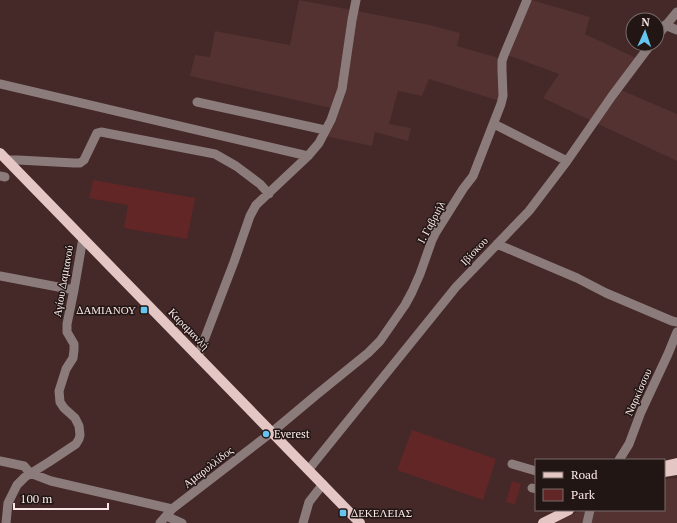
<svg xmlns="http://www.w3.org/2000/svg" width="677" height="523" font-family="'PT Serif',serif">
<style>
.built{fill:#533231}
.green{fill:#622627}
.lines{fill:none;stroke-linecap:round;stroke-linejoin:round}
.minor{stroke:#8b7c7b;stroke-width:9}
.major{stroke:#e4c6c4;stroke-width:10}
.poi-dot{fill:#65c5ee;stroke:#221615;stroke-width:1.5}
.labels{text-anchor:middle;stroke-width:3;stroke-linejoin:round;paint-order:stroke}
.street-label{font-size:11px;fill:#fae8e7;stroke:#221615}
.poi-label{font-size:11px;fill:#fae8e7;stroke:#221615;text-anchor:start}
</style>
<rect width="100%" height="100%" fill="#442928"/>
<path class="built" d="M299 0 430 25 460 33 457 46 506 60 503 102 429 79 422 96 398 91 389 124 411 128 408 141 375 132 372 146 321 135 331 108 190 76 195 55 210 57 215 31 290 45Z
M529 0H532L590 17 585 34 636 58 614 87 677 114V161L543 98 559 74 507 55Z
M677 478V523H554L582 510H664V479Z"/>
<path class="green" d="M93 180 195 198 187 239 124 228 128 205 89 198Z
M412 430 496 459 483 500 397 470Z
M512 481 521 484 515 504 506 502Z"/>
<g class="lines">
<path class="minor" d="M665 25 677 30
M657 36 677 12
M0 84 308 156
M197 102 325 130
M494 124 567 161
M7 160H18L74 163H80L84 160 97 133 101 132 215 154 236 166 260 184 269 194
M0 176 5 177
M497 244 577 278 606 293 672 321 677 322
M0 276 74 290
M198 356 234 262 250 216 256 205 308 156 319 143 331 120 342 89 352 20 356 0
M619 460 629 444 641 412 668 354 677 332
M0 461 24 466 30 473 51 481 172 509
M512 464 536 471
M309 469 456 287 529 211 567 161 612 96 651 44
M532 488 536 489
M166 516 182 523
M6 523 8 503 17 485 25 477 49 462 76 444 79 439 80 435 79 426 75 418 64 408 60 402 59 391 66 369 73 358 74 350V344L67 332V324L74 290 83 238
M160 523 172 509 272 432 315 396 368 353 380 341 405 305 412 292 420 274 432 240 436 232 463 189 473 176 501 104 503 96 502 70V61L504 55 527 0
M303 523 309 502 323 484
M587 523 590 510"/>
<path class="major" d="M0 153 360 523
M664 466 677 463
M664 472 677 470
M543 523 569 510"/>
</g>
<g class="poi-dot">
<rect x="140" y="306" width="8" height="8" rx="2"/>
<circle cx="266" cy="434" r="4"/>
<rect x="339" y="509" width="8" height="8" rx="2"/>
</g>
<g class="labels">
<g class="street-label">
<text transform="translate(431 222) rotate(-62)" y="4">Ι. Γαβριήλ</text>
<text transform="translate(474 251) rotate(-47)" y="4">Ιβίσκου</text>
<text transform="translate(63 281) rotate(-80)" y="4">Αγίου Δαμιανού</text>
<text transform="translate(189 329) rotate(46)" y="4">Καραμανλή</text>
<text transform="translate(638 392) rotate(-66)" y="4">Ναρκίσσου</text>
<text transform="translate(208 467) rotate(-38)" y="4">Αμαρυλλίδος</text>
</g>
<g class="poi-label">
<text x="136" y="314" text-anchor="end">ΔΑΜΙΑΝΟΥ</text>
<text x="274" y="438">Everest</text>
<text x="351" y="517">ΔΕΚΕΛΕΙΑΣ</text>
</g>
</g>
<rect x="535" y="459" width="130" height="52" fill="#221615" stroke="#786a69"/>
<rect x="543" y="472" width="20" height="6" fill="#e4c6c4" stroke="#786a69"/>
<text x="571" y="479" font-size="12" fill="#fae8e7">Road</text>
<rect x="543" y="489" width="20" height="12" fill="#622627" stroke="#786a69"/>
<text x="571" y="499" font-size="12" fill="#fae8e7">Park</text>
<g transform="translate(645 32) rotate(3)"><circle r="19" fill="#221615" stroke="#786a69"/>
<path d="M0-3L7 15L0 10L-7 15Z" fill="#65c5ee"/>
<text y="-6" font-size="11" font-weight="bold" text-anchor="middle" fill="#fae8e7">N</text>
</g>
<path d="M14 503v6h94v-6" fill="none" stroke="#fae8e7" stroke-width="2"/>
<text x="20" y="503" font-size="12" fill="#fae8e7" stroke="#221615" stroke-width="3" paint-order="stroke">100 m</text>
</svg>
